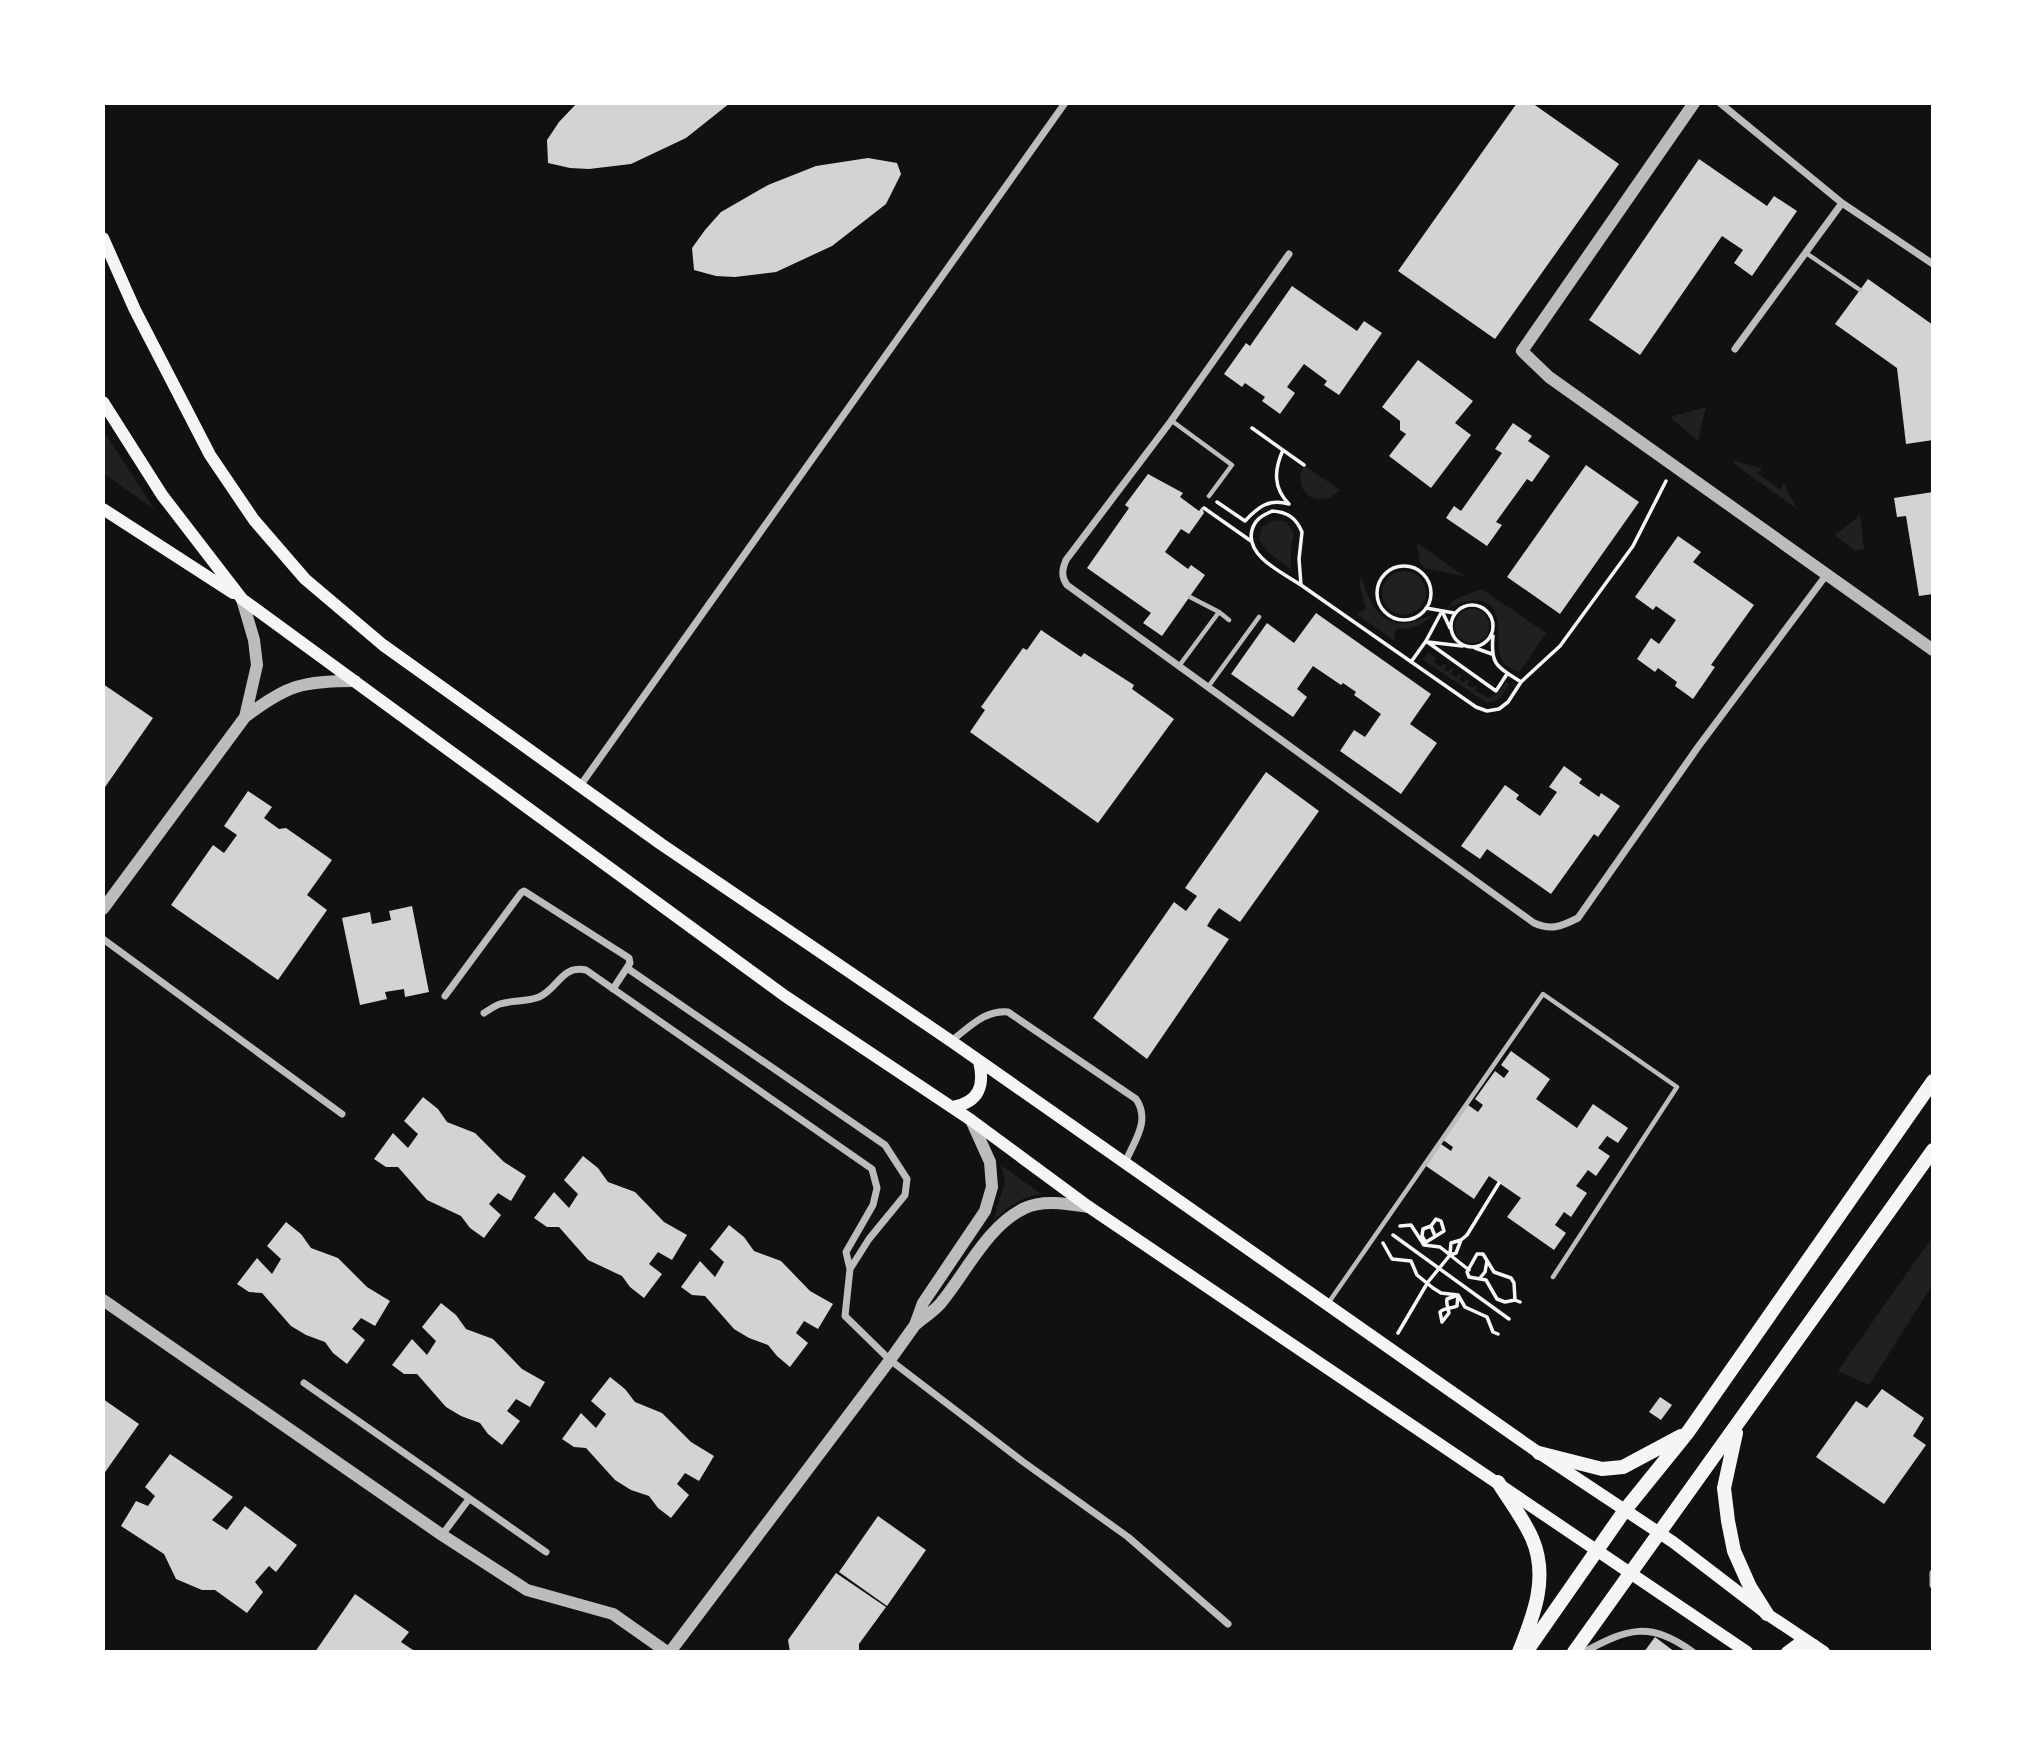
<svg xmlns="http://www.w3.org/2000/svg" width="2036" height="1755" font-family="'Exo 2',sans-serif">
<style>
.green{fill:#202020}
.building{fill:#d3d3d3}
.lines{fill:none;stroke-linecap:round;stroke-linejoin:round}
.path{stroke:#f5f5f5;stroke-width:3.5}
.service{stroke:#bcbcbc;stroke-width:4.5}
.minor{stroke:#bcbcbc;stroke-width:7}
.tertiary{stroke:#bcbcbc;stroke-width:12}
.secondary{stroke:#f5f5f5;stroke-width:12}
.primary{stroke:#f5f5f5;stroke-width:14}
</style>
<rect width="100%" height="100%" fill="#111"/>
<path class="green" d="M1706 407 1698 441 1670 417Z
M103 430 155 510 103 473Z
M1733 460 1763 469 1757 473 1781 490 1783 482 1797 509 1734 464Z
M1304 465 1340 490C1319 512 1290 492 1304 465Z
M1860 515 1864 549 1855 551 1835 535Z
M1274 520 1287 522 1294 534 1291 547V569L1267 551 1259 540 1262 527Z
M1417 543 1464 576 1424 568 1420 562Z
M1382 593a22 22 0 1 1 44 0a22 22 0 1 1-44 0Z
M1361 575C1375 620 1389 635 1434 614 1422 625 1413 629 1396 629L1394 641 1357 614 1366 608 1360 587Z
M1482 589 1546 633 1520 671C1493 668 1500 641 1498 622 1494 591 1464 600 1446 609L1455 599Z
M1455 626a17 17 0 1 1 34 0a17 17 0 1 1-34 0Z
M1428 653 1436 658 1434 662 1441 667 1444 664 1447 665 1444 670 1448 672 1451 668 1453 670 1451 674 1456 677 1459 674 1461 675 1459 680 1463 683 1466 679 1469 681 1467 685 1472 688 1474 685 1477 687 1475 691 1488 698 1498 693 1506 682 1510 684C1503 694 1499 701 1487 703L1423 660Z
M1001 1165 1041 1194C1020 1197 1008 1207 993 1221L1005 1182Z
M1933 1236V1284L1869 1385 1838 1371Z"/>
<path class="building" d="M577 103H730L686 138 631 164 589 169 570 168 548 163 547 140 559 122Z
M1517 103H1532L1619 164 1495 339 1398 271Z
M868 158 897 163 901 174 886 204 832 246 776 272 735 277 716 276 694 270 692 248 705 230 721 212 768 185 816 166Z
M1699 159 1767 206 1774 196 1797 211 1752 276 1734 263 1743 250 1722 236 1640 355 1589 320Z
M1868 279 1933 325V440L1906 444 1897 368 1835 324Z
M1292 286 1357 331 1364 321 1382 333 1339 395 1324 385 1327 381 1304 364 1287 387 1295 393 1280 414 1262 401 1265 397 1245 383 1242 387 1224 374 1246 343 1250 346Z
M1418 360 1473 401 1455 423 1471 435 1431 488 1389 456 1406 434 1400 430V421L1382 407Z
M1513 423 1532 436 1528 441 1550 456 1532 482 1527 479 1496 522 1502 525 1487 546 1446 518 1454 506 1461 511 1502 453 1495 449Z
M1586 465 1639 502 1560 614 1507 577Z
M1148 474 1183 493 1180 497 1199 511 1202 507 1204 513 1189 534 1181 529 1165 552 1188 569 1191 565 1205 575 1162 636 1143 623 1151 613 1087 568 1129 508 1125 505Z
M1933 492V594L1919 596 1906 516 1897 517 1894 498Z
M1678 536 1701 552 1693 562 1754 605 1711 665 1715 667 1693 699 1675 686 1677 682 1658 668 1655 672 1637 659 1651 638 1659 644 1676 620 1656 606 1653 610 1635 597Z
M1316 613 1431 694 1410 724 1437 743 1401 794 1340 751 1354 730 1365 737 1381 714 1354 695 1356 692 1343 683 1341 685 1313 666 1297 689 1307 697 1293 717 1231 674 1267 623 1294 643Z
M1041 630 1081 657 1084 653 1134 685 1132 689 1174 719 1098 823 970 732 985 710 981 707 1023 648 1027 650Z
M103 684 153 718 103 790Z
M1564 766 1582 779 1579 783 1599 797 1601 793 1620 806 1598 837 1594 834 1551 894 1487 849 1480 859 1461 846 1505 785 1519 795 1516 799 1540 816 1557 792 1549 787Z
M1266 772 1319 811 1240 922 1219 908 1213 916 1207 926 1229 939 1147 1059 1093 1018 1174 902 1186 911 1192 903 1197 896 1185 888Z
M248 791 272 807 264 818 279 829 286 828 332 860 307 895 327 910 278 980 171 905 213 845 224 853 237 835 224 826Z
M412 906 429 992 405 997 404 989 385 992 387 999 360 1005 342 918 370 912 372 924 391 920 389 911Z
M1511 1051 1550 1079 1536 1099 1577 1128 1593 1104 1628 1128 1618 1143 1607 1136 1598 1148 1610 1156 1596 1176 1588 1170 1576 1186 1587 1193 1571 1217 1564 1212 1555 1225 1566 1233 1554 1250 1507 1217 1521 1198 1489 1176 1474 1199 1426 1166 1441 1144 1451 1151 1453 1147 1443 1140 1468 1105 1478 1112 1483 1105 1475 1099 1495 1071 1504 1078 1509 1071 1501 1065Z
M423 1097 438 1109 447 1122 475 1133 504 1162 526 1176 511 1201 498 1193 489 1204 501 1215 484 1238 470 1228 461 1216 427 1200 398 1167H386L374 1159 393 1133 408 1148 418 1134 404 1121Z
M583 1156 598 1168 608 1182 635 1192 664 1222 687 1235 672 1260 658 1252 649 1264 662 1274 644 1298 630 1287 622 1276 588 1260 559 1227H547L534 1218 554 1192 569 1208 578 1194 564 1180Z
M286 1222 301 1234 311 1248 338 1258 367 1287 390 1301 375 1326 361 1318 352 1329 365 1340 347 1364 333 1353 325 1342 306 1335 291 1326 262 1293 249 1292 237 1284 257 1258 272 1274 281 1259 267 1246Z
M729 1225 744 1237 754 1251 781 1261 810 1291 833 1304 818 1329 804 1321 796 1333 808 1343 790 1367 777 1356 768 1345 749 1338 734 1329 705 1296 692 1295 681 1287 700 1261 715 1277 724 1262 710 1249Z
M441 1303 456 1315 466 1329 493 1339 522 1369 545 1382 530 1407 516 1399 507 1411 520 1421 502 1445 488 1434 480 1423 461 1416 446 1407 417 1374H404L392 1365 412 1339 427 1355 436 1341 422 1327Z
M610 1377 625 1389 635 1402 662 1413 691 1442 714 1456 699 1481 685 1473 677 1484 689 1495 671 1518 658 1508 649 1496 631 1490 615 1480 586 1448 574 1447 562 1439 581 1413 596 1428 606 1414 591 1401Z
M1882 1389 1924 1418 1913 1436 1926 1445 1884 1504 1816 1457 1856 1401 1867 1408Z
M1660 1397 1672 1405 1661 1420 1649 1412Z
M103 1399 139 1424 103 1475Z
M170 1454 233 1497 212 1520 227 1530 245 1506 297 1545 276 1572 269 1566 255 1582 263 1592 247 1613 215 1590H202L176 1579 164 1554 121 1526 136 1501 148 1506 155 1496 145 1487Z
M878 1516 926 1550 887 1606 839 1572Z
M836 1573 886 1607 859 1644V1652H790L788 1640Z
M355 1594 409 1632 401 1642 416 1652H315Z
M1655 1637 1675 1652H1644Z"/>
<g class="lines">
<path class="path" d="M1252 428 1304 465
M1217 502 1245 521C1258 507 1269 498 1289 504 1273 488 1274 470 1283 450
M1204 508 1251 541
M1272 511C1288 512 1296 518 1302 532L1299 559 1301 585C1283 573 1245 556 1252 530 1255 519 1263 515 1272 511Z
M1377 593a27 27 0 1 1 54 0a27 27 0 1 1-54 0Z
M1301 585 1476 707 1487 711 1499 709 1508 702 1521 682 1560 646 1633 546 1666 481
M1451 626a21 21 0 1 1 42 0a21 21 0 1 1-42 0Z
M1426 608 1454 613
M1442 611 1450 628
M1493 636C1490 667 1499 667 1521 682
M1426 641 1496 691 1507 674
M1428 642 1462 646
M1475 648 1492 654
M1411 662 1426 641 1442 611
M1400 1226 1411 1225 1424 1245 1440 1247 1469 1270
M1393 1235 1509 1319
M1425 1241 1422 1236 1423 1229 1431 1226
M1383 1243 1392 1259 1411 1261 1417 1275 1433 1288 1441 1293 1458 1295 1465 1307 1487 1317 1493 1332 1498 1334
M1423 1244 1444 1231 1441 1221 1436 1219 1431 1226 1435 1236
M1450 1254 1451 1243 1461 1240
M1480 1278 1485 1272 1487 1261
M1515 1300 1505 1302 1497 1299 1486 1280 1469 1277 1467 1272 1477 1254H1483L1494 1272 1511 1278 1514 1283 1515 1300 1520 1302
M1442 1322 1440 1312C1445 1307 1451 1309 1457 1306L1458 1295 1447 1299C1446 1304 1448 1308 1449 1313L1442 1322
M1398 1333 1428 1282 1450 1255 1456 1253 1461 1240 1467 1235 1499 1183"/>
<path class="service" d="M1806 253 1860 290
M1172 421 1232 465 1209 496
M1190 597 1219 612 1229 620
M1179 666 1219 612
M1208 687 1259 617
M1329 1302 1543 994 1677 1087 1553 1277"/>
<path class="minor" d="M1720 103 1842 203 1933 264
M1289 254 1171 421 1066 560C1062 570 1061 576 1067 585L1534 923C1552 931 1562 926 1578 918L1698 747 1827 574
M1735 349 1842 203
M580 786 1065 103
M103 939 342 1114
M627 968 885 1145 907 1179 905 1195 869 1239 850 1269
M445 996 521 893 524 891 629 958 630 963 613 989
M484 1013C489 1010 494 1006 500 1004 512 1000 527 1002 539 997 559 988 561 965 586 970L872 1169 877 1188 873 1205 846 1252 850 1269 845 1316 890 1360 1022 1461 1128 1537 1228 1624
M951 1041C970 1027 984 1010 1008 1012L1136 1099C1151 1121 1134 1141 1125 1163
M304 1383 546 1552
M442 1535 469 1499
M1933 1573V1585
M1584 1652C1629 1628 1649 1621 1693 1652"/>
<path class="tertiary" d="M1694 103 1522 351 1549 377 1933 650
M242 599 254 640 257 665 245 717
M103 909 245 717C287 685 302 681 355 681
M103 1300 442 1535 527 1590 613 1614 667 1652
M915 1325C923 1318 933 1312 940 1304 966 1273 987 1226 1025 1208 1043 1199 1069 1204 1089 1207
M670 1652 890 1360 915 1325 923 1303 985 1211 992 1187 990 1162 971 1120"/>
<path class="secondary" d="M103 238 135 310 210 455 254 520 305 579 383 645 661 844 951 1041 1539 1453 1673 1542 1767 1614 1824 1652
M103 402 162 495 242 599 785 996 971 1120 1089 1207 1747 1652
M103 509 233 593
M953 1107C979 1102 985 1086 979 1061
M1787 1652 1798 1644 1814 1645"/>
<path class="primary" d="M1736 1433 1724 1488 1728 1521 1734 1551 1750 1587 1767 1614
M1539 1453 1602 1469 1623 1467 1681 1436
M1498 1482C1509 1500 1523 1518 1532 1538 1549 1577 1534 1615 1519 1652
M1526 1652 1625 1510 1688 1432 1933 1081
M1574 1652 1933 1150"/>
</g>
<rect width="2036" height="1755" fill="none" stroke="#ffffff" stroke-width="210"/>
</svg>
